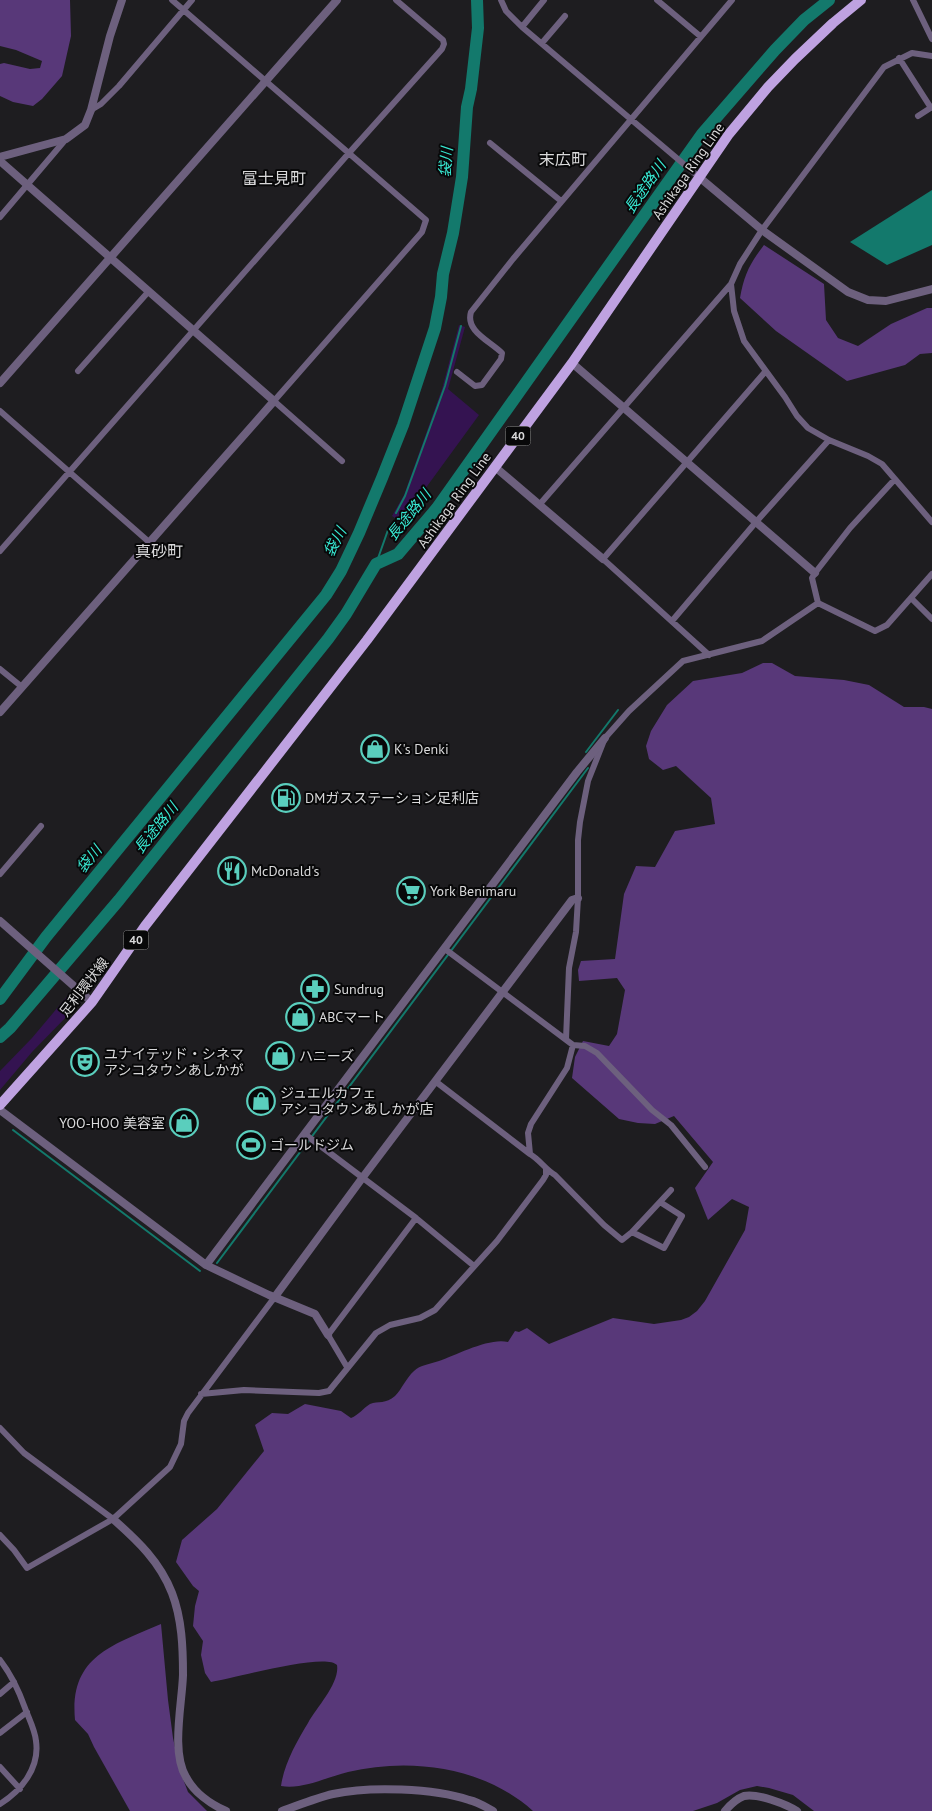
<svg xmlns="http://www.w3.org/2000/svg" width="932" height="1811" font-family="'PT Sans','Noto Sans JP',sans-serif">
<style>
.green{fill:#341351}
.forest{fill:#583879}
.water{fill:#13796c}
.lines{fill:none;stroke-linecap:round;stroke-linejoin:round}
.stream{stroke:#13796c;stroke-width:2}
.river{stroke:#13796c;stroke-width:12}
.minor{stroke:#6d607e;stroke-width:6}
.tertiary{stroke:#6d607e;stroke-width:8}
.primary{stroke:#bfa2e1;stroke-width:10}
.labels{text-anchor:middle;stroke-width:4;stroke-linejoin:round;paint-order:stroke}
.shield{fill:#080809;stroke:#9a9a9b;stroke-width:1}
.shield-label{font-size:12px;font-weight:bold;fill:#d9d9da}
.street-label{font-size:14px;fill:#d9d9da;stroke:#080809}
.poi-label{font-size:14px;fill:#d9d9da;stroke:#080809;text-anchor:start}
.water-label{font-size:15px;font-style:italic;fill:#38e9d3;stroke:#080809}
.quarter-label{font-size:16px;fill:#d9d9da;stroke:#080809}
</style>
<rect width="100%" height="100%" fill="#1e1d20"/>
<path class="green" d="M459 325 465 327 448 389 479 415 401 522 392 516 404 495 442 389Z
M69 994 74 998 73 1010 32 1052 0 1090V1071L32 1038Z"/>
<path class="forest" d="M0 0H70L71 36 62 76 42 99 33 106 13 102 0 96V64L4 63 30 69 40 68 42 61 16 50 0 46Z
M764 245 824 284 826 320 838 338 858 346 891 324 927 308H932V353L920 354 905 365 847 381 776 331 740 298C744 275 750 263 764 245Z
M763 663H772L795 676 844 680 869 685 904 707H924L932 709V1811H814L793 1795 769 1788 757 1786 740 1790 717 1803 693 1811H533C484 1767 411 1757 348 1772 327 1777 302 1790 281 1786 284 1764 297 1741 308 1723 317 1707 340 1683 337 1665 325 1652 232 1679 211 1682L205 1673 201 1655 203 1641 193 1626 195 1606 199 1591 193 1586 176 1562 182 1540 217 1509 264 1451 255 1425 272 1413 288 1414 305 1404 341 1411 351 1418C359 1415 363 1408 370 1404 378 1401 386 1404 395 1396 402 1389 406 1378 414 1371 420 1365 430 1364 439 1361 456 1355 490 1337 508 1342L515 1331 519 1332 527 1328 549 1344 613 1318 654 1324 681 1320 689 1317 697 1311 705 1301 745 1230 749 1207 732 1199 708 1220 695 1188 713 1162 674 1116 655 1124 638 1123 619 1119 572 1078 575 1057 583 1041 609 1046 617 1034 625 990 617 978 579 981 578 970 581 961 615 959 624 894 636 866 655 867 675 831 715 824 711 798 676 766 663 770 649 759 646 746 651 731 667 705 693 681 742 673Z
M161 1624 168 1700 173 1738 180 1771 188 1792 207 1811H130L94 1747 88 1734 75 1720C69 1656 113 1645 161 1624Z"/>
<path class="water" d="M932 190V245L887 265 850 242Z"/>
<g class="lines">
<path class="stream" d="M396 513 405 496 445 386 461 326
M376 564 388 530
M586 752 618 710
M13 1130 200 1271
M217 1263 588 768"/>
<path class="river" d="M0 999 46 937 326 595 341 571 359 533 382 478 403 425 435 328 441 297 443 274 453 233 462 177 467 107 471 89 478 28 477 0
M0 1037 10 1028 119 900 328 639 346 614 376 564 398 554 437 508 702 134 775 50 804 20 829 0"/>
<path class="minor" d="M172 0 426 220 422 232 274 401 342 461
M501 0 506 11 522 27 699 177
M657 0 700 36
M913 0 932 39
M522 27 544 0
M542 43 565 16
M932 56 912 53 884 67 762 230 740 264 731 284 734 311 744 341 785 397 797 416 808 428 829 440 868 456 882 464 932 522
M899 58 931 108
M91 110 101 104 119 86 192 0
M918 116 932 107
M490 143 561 201
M0 217 66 139
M78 371 149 291
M457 372 475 386 482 385 501 359 502 353C490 341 465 331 471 312L513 259 732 0
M0 411 149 542
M895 479 850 528 815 573 812 578 818 603 875 631 887 625 932 574
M540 504 731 284
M0 551 349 153 442 49 444 44 443 40 396 0
M912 599 932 619
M672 621 756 522 829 440
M709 655 603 559 765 372
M0 669 22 687
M0 874 41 826
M445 949 573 1045 585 1046 597 1053 652 1110 671 1125 705 1167
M566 1039 569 968 576 932 578 898V840L580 822 588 781 605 738 629 711 683 661 762 641 818 603
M573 1045 567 1068 531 1124 528 1133 530 1154C540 1160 545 1169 555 1175L604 1225 622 1240 632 1232 671 1190
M435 1081 530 1154
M306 1135 416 1218 474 1266
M632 1232 664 1248 682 1216 660 1202
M347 1367 328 1335 416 1218
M201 1394 244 1390 319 1393 329 1391 376 1333 390 1325 420 1318 435 1310 497 1241 543 1180 546 1175V1169
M0 1428 24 1453 113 1519
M0 1535 14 1550 27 1568 113 1519 170 1467 181 1444 184 1421 188 1413 274 1298
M0 1660C11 1674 19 1691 25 1708 29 1719 35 1730 36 1741 40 1768 21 1791 0 1804
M0 1694 14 1682
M0 1733 27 1712
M0 1767 20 1789"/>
<path class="tertiary" d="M0 157 66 139 85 125 91 110 110 36 122 0
M0 161 274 401 0 712
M699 177 762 230 848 292 868 300 886 301 932 289
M572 363 815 573
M0 383 337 0
M495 467 603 559
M0 921 92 1002
M0 1110 206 1265 269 1295 315 1314 328 1335
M206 1265 577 772 605 738
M274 1298 363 1177 572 900 578 898
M113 1519C138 1541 160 1562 172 1593 182 1619 183 1648 183 1675 182 1704 171 1752 186 1777 194 1792 210 1804 226 1811
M282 1811C299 1805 316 1798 333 1794 369 1786 434 1788 469 1800 478 1802 486 1807 493 1811
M725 1811C730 1805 736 1799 744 1796 757 1793 786 1804 797 1811"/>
<path class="primary" d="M0 1105 92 1002 145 926 367 640 572 363 729 134 768 87 795 59 833 23 861 0"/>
</g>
<defs>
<symbol id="shop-ring" viewBox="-11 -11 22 22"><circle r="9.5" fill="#080809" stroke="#5acebd" stroke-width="1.5"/><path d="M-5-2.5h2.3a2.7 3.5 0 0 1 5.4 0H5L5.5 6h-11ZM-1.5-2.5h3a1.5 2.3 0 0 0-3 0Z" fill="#5acebd"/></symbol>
<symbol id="fuel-ring" viewBox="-11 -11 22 22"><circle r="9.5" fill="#080809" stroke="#5acebd" stroke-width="1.5"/><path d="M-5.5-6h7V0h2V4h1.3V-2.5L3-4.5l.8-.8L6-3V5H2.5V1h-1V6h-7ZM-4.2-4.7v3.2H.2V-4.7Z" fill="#5acebd"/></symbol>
<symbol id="restaurant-ring" viewBox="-11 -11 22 22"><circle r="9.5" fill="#080809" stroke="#5acebd" stroke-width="1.5"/><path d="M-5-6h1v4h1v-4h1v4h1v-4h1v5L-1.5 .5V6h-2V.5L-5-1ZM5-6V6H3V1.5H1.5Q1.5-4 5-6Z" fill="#5acebd"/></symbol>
<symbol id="supermarket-ring" viewBox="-11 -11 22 22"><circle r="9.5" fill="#080809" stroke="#5acebd" stroke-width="1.5"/><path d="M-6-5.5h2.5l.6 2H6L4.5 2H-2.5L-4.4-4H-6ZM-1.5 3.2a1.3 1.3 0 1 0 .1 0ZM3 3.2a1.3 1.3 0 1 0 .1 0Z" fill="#5acebd"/></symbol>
<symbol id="pharmacy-ring" viewBox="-11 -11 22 22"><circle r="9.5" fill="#080809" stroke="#5acebd" stroke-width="1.5"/><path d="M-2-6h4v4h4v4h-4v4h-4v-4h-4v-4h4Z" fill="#5acebd"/></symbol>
<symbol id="theatre-ring" viewBox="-11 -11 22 22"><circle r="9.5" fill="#080809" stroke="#5acebd" stroke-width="1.5"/><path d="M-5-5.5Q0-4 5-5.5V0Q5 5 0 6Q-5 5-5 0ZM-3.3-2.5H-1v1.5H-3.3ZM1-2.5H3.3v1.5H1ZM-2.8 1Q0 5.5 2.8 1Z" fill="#5acebd"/></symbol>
<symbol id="stadium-ring" viewBox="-11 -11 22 22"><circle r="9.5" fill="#080809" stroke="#5acebd" stroke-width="1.5"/><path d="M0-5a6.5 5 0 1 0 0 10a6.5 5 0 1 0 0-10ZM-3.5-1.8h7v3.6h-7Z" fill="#5acebd"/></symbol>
</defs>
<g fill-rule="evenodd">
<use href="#shop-ring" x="359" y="733" width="32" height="32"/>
<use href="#fuel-ring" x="270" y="782" width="32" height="32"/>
<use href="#restaurant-ring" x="216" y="855" width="32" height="32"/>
<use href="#supermarket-ring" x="395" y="875" width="32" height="32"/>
<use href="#pharmacy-ring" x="299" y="973" width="32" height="32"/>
<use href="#shop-ring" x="284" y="1001" width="32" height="32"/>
<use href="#shop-ring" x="264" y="1040" width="32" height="32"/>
<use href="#theatre-ring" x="69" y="1046" width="32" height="32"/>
<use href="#shop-ring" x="245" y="1085" width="32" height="32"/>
<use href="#shop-ring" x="168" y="1107" width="32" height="32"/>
<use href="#stadium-ring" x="235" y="1129" width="32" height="32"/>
</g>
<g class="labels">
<g class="shield">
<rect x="505.5" y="426.5" width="25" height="19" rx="4"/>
<rect x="123.5" y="930.5" width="25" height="19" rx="4"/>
</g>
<g class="shield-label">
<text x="518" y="440">40</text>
<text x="136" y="944">40</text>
</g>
<g class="street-label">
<text transform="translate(688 171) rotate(-55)" y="5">Ashikaga Ring Line</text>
<text transform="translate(454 500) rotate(-54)" y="5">Ashikaga Ring Line</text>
<text transform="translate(84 987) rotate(-52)" y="5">足利環状線</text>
</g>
<g class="poi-label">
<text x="394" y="754">K's Denki</text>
<text x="305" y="803">DMガスステーション足利店</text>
<text x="251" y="876">McDonald's</text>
<text x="430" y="896">York Benimaru</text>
<text x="334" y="994">Sundrug</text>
<text x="319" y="1022">ABCマート</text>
<text x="104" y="1059">ユナイテッド・シネマ<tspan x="104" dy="16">アシコタウンあしかが</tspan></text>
<text x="299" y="1061">ハニーズ</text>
<text x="280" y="1098">ジュエルカフェ<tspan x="280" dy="16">アシコタウンあしかが店</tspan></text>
<text x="165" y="1128" text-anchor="end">YOO-HOO 美容室</text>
<text x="270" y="1150">ゴールドジム</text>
</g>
<g class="water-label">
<text transform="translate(446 162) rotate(-85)" y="5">袋川</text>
<text transform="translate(645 187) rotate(-55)" y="5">長途路川</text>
<text transform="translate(409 515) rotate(-51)" y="5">長途路川</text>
<text transform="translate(335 542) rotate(-62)" y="5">袋川</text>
<text transform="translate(156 828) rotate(-51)" y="5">長途路川</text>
<text transform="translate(89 859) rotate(-51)" y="5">袋川</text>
</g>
<g class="quarter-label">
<text x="563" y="165">末広町</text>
<text x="274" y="184">富士見町</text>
<text x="159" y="557">真砂町</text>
</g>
</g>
</svg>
